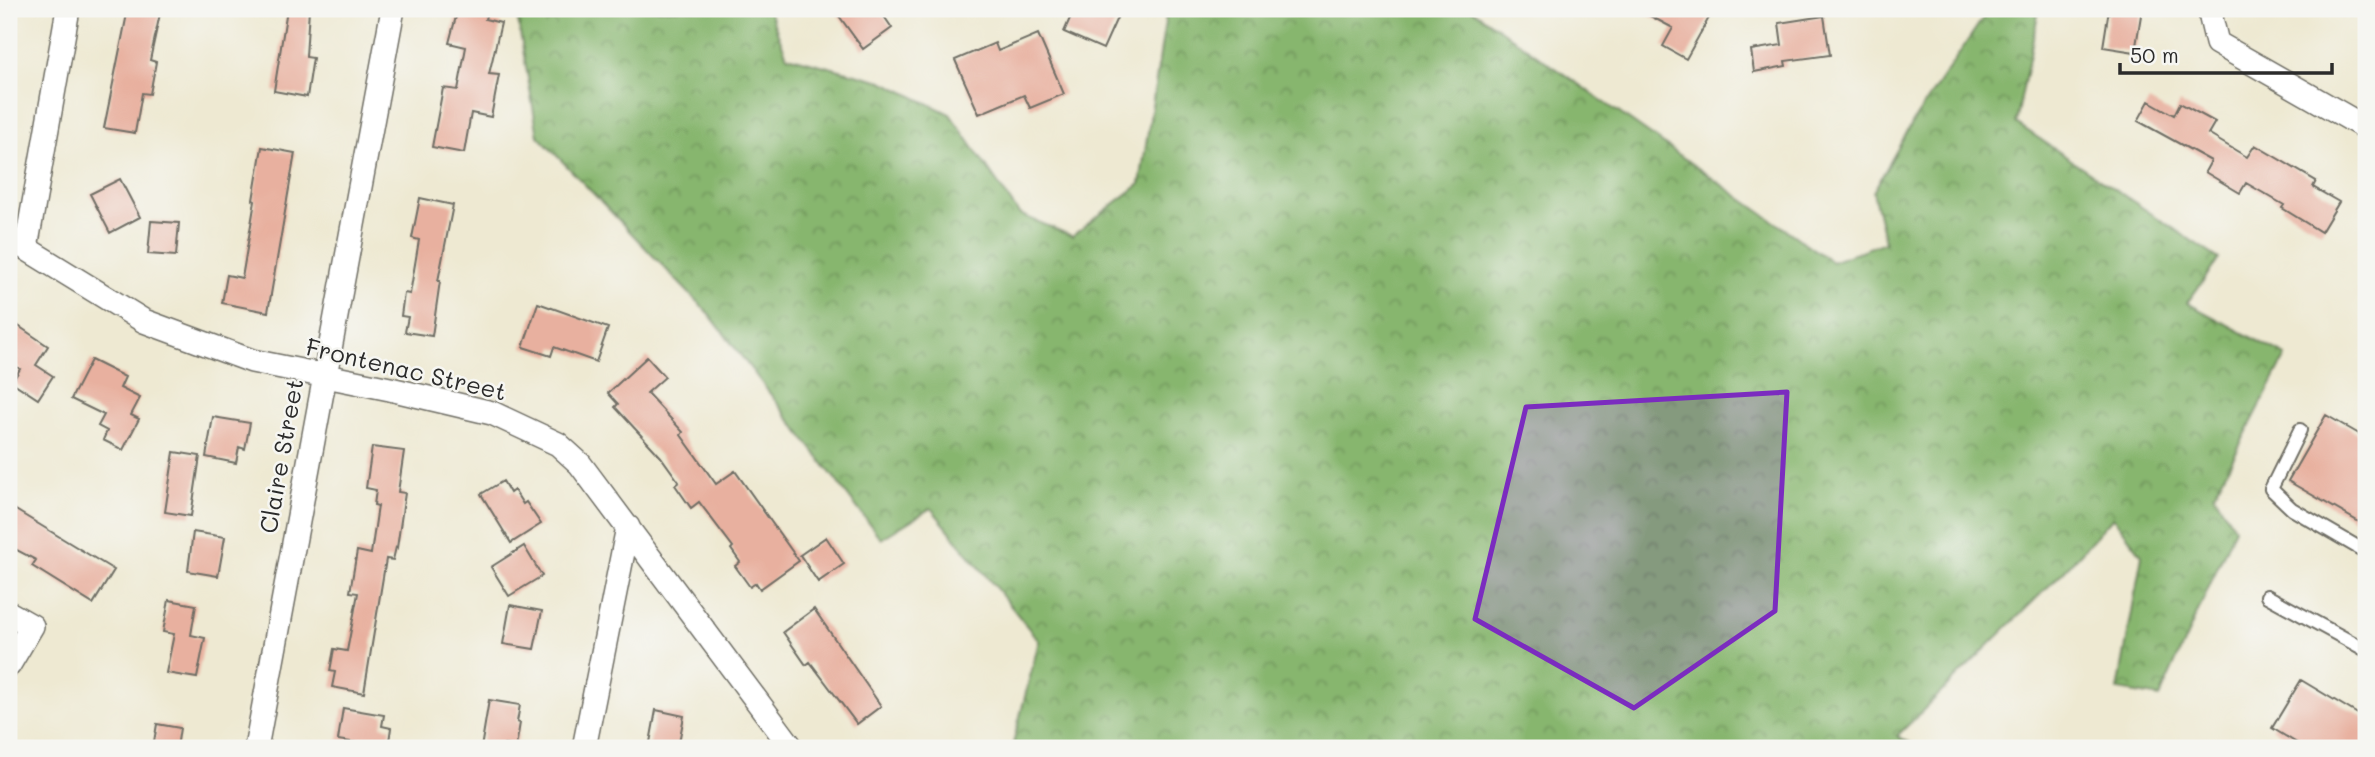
<svg xmlns="http://www.w3.org/2000/svg" width="2375" height="757" font-family="Mali,sans-serif">
<style>
.forest{fill:url(#forest-crowns);stroke:#59704c;stroke-width:2}
.building{fill:#e8b09f}
.lines{fill:none;stroke-linecap:round;stroke-linejoin:round}
.lane-casing{stroke:#6f6e65;stroke-width:16}
.street-casing{stroke:#6f6e65;stroke-width:26}
.lane{stroke:#fff;stroke-width:12}
.street{stroke:#fff;stroke-width:23}
.marked{fill:#7b2cbf;fill-opacity:0.2;stroke:#7b2cbf;stroke-width:5;stroke-linejoin:round}
.labels{text-anchor:middle;stroke-width:5;stroke-linejoin:round;paint-order:stroke}
.street-label{font-size:24px;fill:#2b2b2b;stroke:#f6f6f2}
</style>
<defs>
<pattern id="forest-crowns" width="20" height="18" patternUnits="userSpaceOnUse" patternTransform="scale(1.75)"><rect width="20" height="18" fill="#87b66e"/><path d="M2 6a3 3 0 1 1 6 0M12 15a3 3 0 1 1 6 0" fill="none" stroke="#6f945b"/></pattern>
</defs>
<rect width="100%" height="100%" fill="#f6f6f2"/>
<filter id="ink" filterUnits="userSpaceOnUse"><feTurbulence type="fractalNoise" baseFrequency=".0143" numOctaves="2"/><feDisplacementMap in="SourceGraphic" scale="14" xChannelSelector="R" yChannelSelector="G"/><feConvolveMatrix kernelMatrix="1 2 1 2 8 2 1 2 1" color-interpolation-filters="sRGB"/></filter>
<filter id="wash" filterUnits="userSpaceOnUse"><feTurbulence type="fractalNoise" baseFrequency=".00686" numOctaves="4" result="noise"/><feDisplacementMap in="SourceGraphic" scale="28" xChannelSelector="R" yChannelSelector="G"/><feGaussianBlur stdDeviation="1.57" result="paint"/><feColorMatrix in="noise" values="0 0 0 0 0 0 0 0 0 0 0 0 0 0 0 0 0 1.4 0 .05"/><feComposite in="paint" operator="in"/></filter>
<g filter="url(#wash)">
<rect width="100%" height="100%" fill="#eee9d2"/>
<path class="forest" d="M504 9H768L787 56 882 81 950 114 1019 214 1072 236 1140 184 1167 9H1471L1832 262 1885 242 1873 192 1914 120 1989 9H2039L2016 123 2219 259 2187 303 2286 356 2214 495 2235 528 2160 697 2118 690 2142 555 2113 517 2066 569 1897 736 1919 748H1012L1039 641 931 508 881 539 709 314 538 136 517 15Z"/>
<g id="blocks">
<path class="building" d="M128 9H161L150 60 156 62 150 94 142 93 135 133 104 128Z
M287 9H309L306 57 313 58 307 97 274 91Z
M458 9H488L485 19 501 23 489 74 499 75 491 117 471 113 464 153 432 147 443 88 458 90 466 47 449 43Z
M834 9H879L892 28 863 49Z
M1074 9H1121L1103 49 1064 32Z
M1637 9H1697L1710 16 1686 59 1663 46 1673 28Z
M2109 9H2142L2135 52 2103 47Z
M1824 16 1830 55 1785 61 1786 66 1754 72 1751 50 1782 45 1779 23Z
M1038 34 1064 94 1030 108 1024 95 979 114 955 60 995 43 998 51Z
M2149 101 2174 115 2180 103 2215 122 2208 134 2247 157 2255 145 2316 181 2313 187 2339 202 2321 232 2282 208 2284 205 2246 183 2240 193 2205 172 2211 161 2138 121Z
M262 147 295 153 268 312 222 303 227 275 242 278 255 201 253 200Z
M120 179 140 217 110 233 90 194Z
M420 198 453 205 438 281H440L432 336 405 332 408 317 401 316 404 293 410 294 419 240 412 238Z
M151 221 179 223 176 256 148 254Z
M538 303 608 328 596 362 554 347 551 356 523 347Z
M17 325 48 346 36 365 53 376 38 399 12 382 20 369 9 362V339Z
M647 357 665 377 647 393 683 432 681 435 716 484 735 471 799 561 760 589 756 583 750 587 735 566 740 562 731 549 733 547 699 502 691 508 675 485 679 482 661 457 615 407 618 404 608 393Z
M91 360 125 377 120 388 140 398 131 415 139 419 123 450 103 440 107 431 98 426 104 415 71 399Z
M2326 415 2366 438V526L2288 481Z
M213 417 250 423 245 449 239 447 236 463 206 457Z
M372 447 404 451 398 492 405 493 397 548 396 547 393 560 386 559 364 693 332 687 335 672 330 671 334 649 347 651 358 593 350 592 357 551 371 554 378 506 374 505 376 490 366 488Z
M174 452 200 456 191 516 165 512Z
M503 481 510 493 514 490 523 504 526 502 541 524 511 543 481 494Z
M9 506 114 570 93 604 32 566 36 560 9 546Z
M193 532 225 537 218 576 188 571Z
M826 537 844 564 818 582 800 555Z
M524 546 542 576 509 596 491 567Z
M169 600 196 605 191 635 205 638 197 678 166 673 174 634 163 632Z
M510 605 542 611 534 649 503 644Z
M814 609 881 706 857 724 810 662 806 665 783 632Z
M2301 680 2366 719V748H2305L2272 728Z
M489 700 520 705 517 722 520 723 516 747 504 745 503 748H481Z
M343 708 384 715 382 726 391 728 388 748 338 740Z
M656 710 684 716 678 748H649Z
M157 724 180 728 177 748H153Z"/>
</g>
</g>
<g filter="url(#ink)">
<use href="#blocks" fill-opacity="0" stroke="#6f6e65" stroke-width="2"/>
<g class="lines">
<defs>
<path id="lane" d="M2300 430 2271 489 2292 509 2366 552
M2267 596 2366 650"/>
<path id="street" d="M2213 9 2211 18 2217 43 2366 128
M9 238 144 321 252 361 390 389 492 413 558 444 580 464 792 748
M26 248 68 9
M9 613 32 626 9 665
M256 748 393 9
M584 748 628 527"/>
</defs>
<use href="#lane" class="lane-casing"/>
<use href="#street" class="street-casing"/>
<use href="#lane" class="lane"/>
<use href="#street" class="street"/>
</g>
</g>
<path class="marked" d="M1787 392 1775 611 1634 708 1475 619 1526 407Z"/>
<g class="labels">
<g class="street-label">
<text transform="translate(406 370) rotate(13)" y="8">Frontenac Street</text>
<text transform="translate(282 456) rotate(-80)" y="8">Claire Street</text>
</g>
</g>
<rect width="2375" height="757" fill="none" stroke="#f6f6f2" stroke-width="35"/>
<path d="M2120 63v10h212v-10" fill="none" stroke="#2b2b2b" stroke-width="3.5"/>
<text x="2130" y="63" font-size="21" fill="#2b2b2b" stroke="#f6f6f2" stroke-width="5" paint-order="stroke">50 m</text>
</svg>
